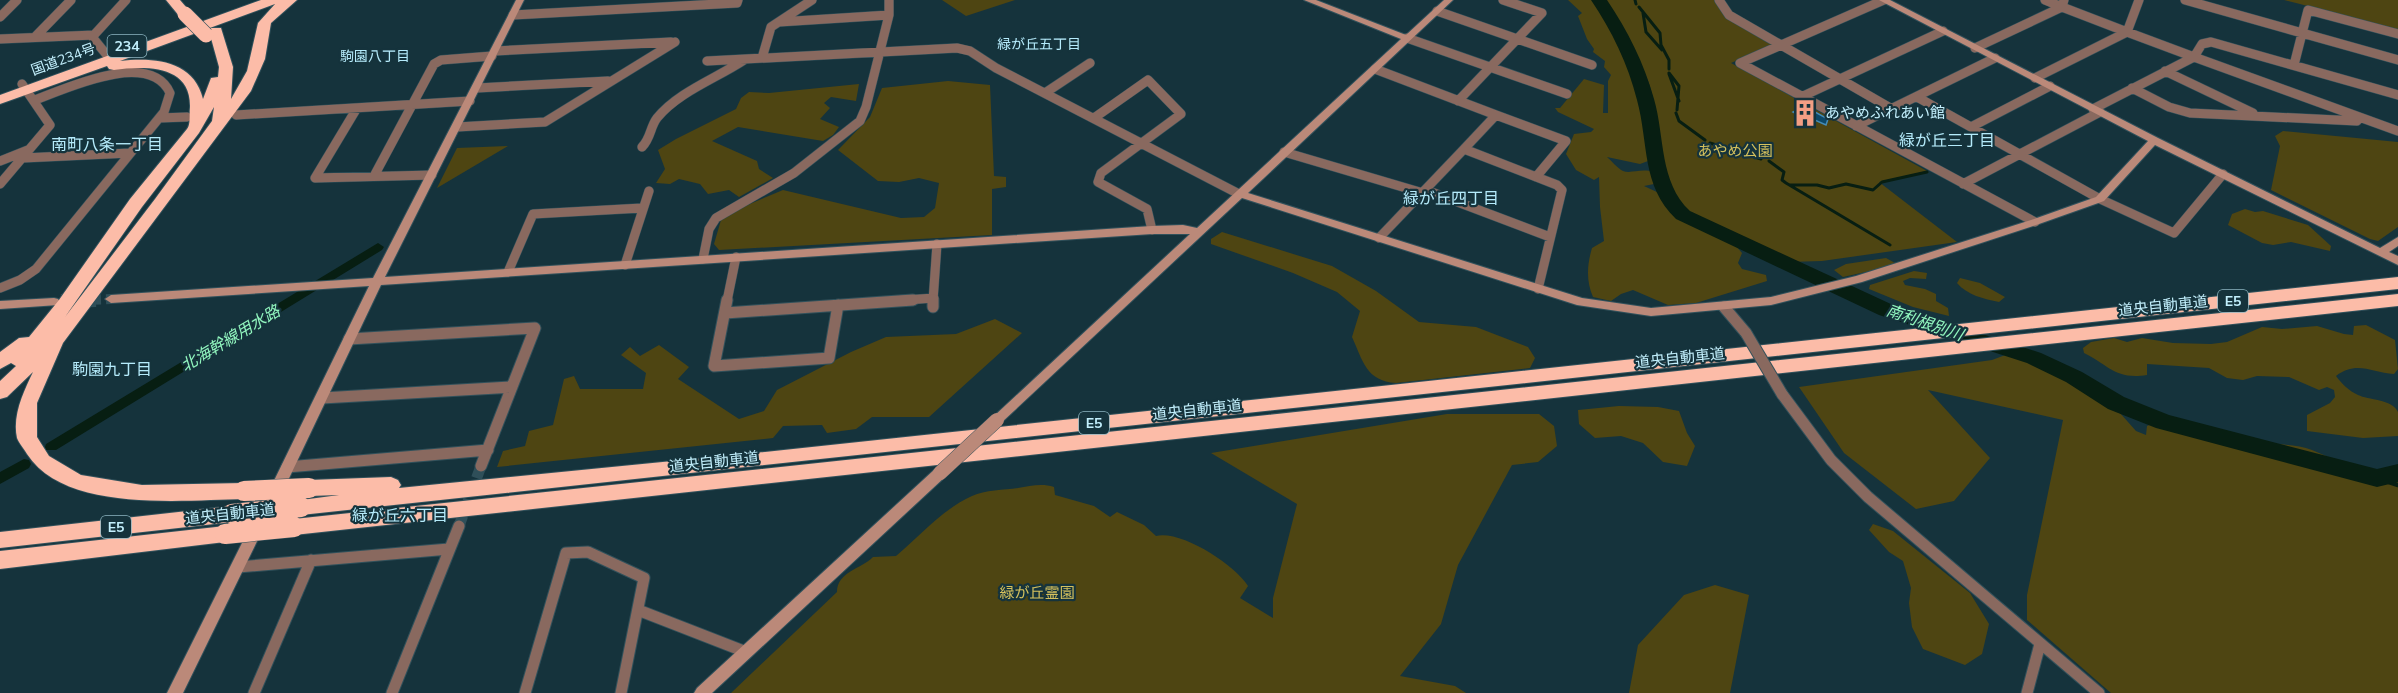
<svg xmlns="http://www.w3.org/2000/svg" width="2398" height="693" font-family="Mulish,'Noto Sans JP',sans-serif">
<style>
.green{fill:#4e4512}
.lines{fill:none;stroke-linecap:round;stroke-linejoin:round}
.stream-far1{stroke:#071e12;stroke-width:3}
.stream{stroke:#071e12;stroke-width:4.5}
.canal{fill:#071e12;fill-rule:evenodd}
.river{fill:#071e12;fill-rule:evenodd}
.building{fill:#0c4868;stroke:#438bb7;stroke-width:1.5}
.street-tunnel{stroke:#2f4f59;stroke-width:11;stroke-dasharray:11 6;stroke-linecap:butt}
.secondary-tunnel-far1{stroke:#2f4f59;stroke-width:10;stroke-dasharray:10 5;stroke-linecap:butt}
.secondary-tunnel{stroke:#2f4f59;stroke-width:14;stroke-dasharray:14 7;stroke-linecap:butt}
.street-far1-casing{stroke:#31515b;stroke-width:10}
.street-casing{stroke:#31515b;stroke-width:13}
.secondary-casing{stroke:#31515b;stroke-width:2}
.highway-casing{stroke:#31515b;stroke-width:2}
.street-far1{stroke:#89695f;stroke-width:9}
.street{stroke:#89695f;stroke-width:11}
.secondary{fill:#bb8979;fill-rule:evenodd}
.highway{fill:#fcbca8;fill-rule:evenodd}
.street-bridge-casing{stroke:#31515b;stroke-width:13;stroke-linecap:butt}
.secondary-bridge-casing{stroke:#31515b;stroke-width:15;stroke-linecap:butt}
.highway-bridge-far1-casing{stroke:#31515b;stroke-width:16;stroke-linecap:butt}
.highway-bridge-casing{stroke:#31515b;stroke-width:21;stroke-linecap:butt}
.street-bridge{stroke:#89695f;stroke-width:11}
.secondary-bridge{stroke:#bb8979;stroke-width:14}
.highway-bridge-far1{stroke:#fcbca8;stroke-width:15}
.highway-bridge{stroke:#fcbca8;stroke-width:20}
.labels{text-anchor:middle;stroke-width:4.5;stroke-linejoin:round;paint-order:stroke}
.far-neighbourhood-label{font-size:14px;fill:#b5ebfb;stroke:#15333c}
.shield{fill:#15333c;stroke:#8eb7c2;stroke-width:1.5}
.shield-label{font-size:14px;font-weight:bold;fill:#c2effc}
.far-street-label{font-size:14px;fill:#c2effc;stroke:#15333c}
.poi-label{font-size:15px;fill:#c2effc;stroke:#15333c;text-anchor:start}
.park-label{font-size:15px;fill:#d5c15d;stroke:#15333c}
.street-label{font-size:15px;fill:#c2effc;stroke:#15333c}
.neighbourhood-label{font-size:16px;fill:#b5ebfb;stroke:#15333c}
.water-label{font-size:16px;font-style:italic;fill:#92f7bf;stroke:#15333c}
</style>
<rect width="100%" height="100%" fill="#15333c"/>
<path class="green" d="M942 0H1015L966 16Z
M1568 0H1717L1774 44 1731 63 1927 171 1879 182 1957 242 1822 261 1788 262 1689 213C1639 177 1668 125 1646 76L1648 96 1639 107 1650 139 1648 161 1640 164 1607 157C1612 161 1617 168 1623 171 1631 174 1641 168 1654 172V184L1644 186 1659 193C1672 229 1722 225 1742 253L1738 263 1742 269 1766 275 1767 281 1696 303 1668 305 1633 290 1621 294 1611 301 1593 297C1586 281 1587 265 1592 248L1604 241 1600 207 1599 177 1594 180 1576 170 1566 154 1574 134 1591 132 1594 129 1558 112 1555 108H1560L1584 79 1604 85 1603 113H1608V81L1611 75 1604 67 1605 61 1593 52 1594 49 1587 39 1578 16 1582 13Z
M2284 0H2398V31L2300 4Z
M948 81 990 85 994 176 1006 177V187L992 189V235L719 250 714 244 721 220 738 209 783 190 901 218 924 217 935 208 939 183 919 178 899 182 878 181 838 150 870 117 882 88Z
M859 84 856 101 831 97 824 103 830 108 820 119 839 127 833 135 823 141 738 127 712 141 757 161 759 169 773 178 739 197 729 190 708 194 700 184 679 179 670 184 656 183 665 169 658 150 676 139 736 109 741 98 749 92 769 93Z
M2283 131 2398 142V227L2378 241 2370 239 2271 190 2280 146 2275 136Z
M508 146 437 188 457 148Z
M2245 209 2255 212 2263 211 2308 225 2331 246 2330 251 2291 242 2273 245 2262 243 2228 225 2232 214Z
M1222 232 1332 266 1376 291 1419 322 1476 327 1528 347 1535 358 1530 368 1396 383C1366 381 1363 361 1352 337L1360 311 1337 292 1293 273 1211 244V239Z
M1886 258 1895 263 1879 269 1843 277 1834 270 1846 264Z
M1914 271 1927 273 1926 279 1910 278 1903 281 1905 285 1925 289 1936 294V301L1948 308 1949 316 1913 307 1869 289 1870 285Z
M1960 278 1980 283 2005 297 1999 302C1984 299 1967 295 1957 283Z
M995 319 1022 333 929 417H872L856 429 827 433 822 425 783 426 773 438 497 467 503 451 525 446 529 431 553 425 564 379 574 376 580 389H643L646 373 621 355 630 347 640 356 659 345 689 367 678 379 739 419 764 411 777 390 851 352 886 337 956 334Z
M2366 325 2395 340 2398 369 2394 374C2372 373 2357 360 2336 376 2342 384 2349 391 2358 395 2368 400 2392 399 2398 412 2398 418 2398 429 2398 436L2363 438 2307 431V415L2330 403 2335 397 2334 390 2327 387 2319 390 2289 377 2257 376 2243 380 2227 378 2209 368 2147 364V375C2115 380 2109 365 2084 353L2083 348 2091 342 2114 338 2127 342 2142 338 2173 343 2211 344 2227 342 2262 327 2282 329 2317 326 2344 334 2353 335 2354 326Z
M2008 354 2036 361 2080 383 2087 393 2120 413 2136 431 2146 435 2147 426C2167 417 2182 426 2199 436 2222 430 2239 437 2262 442 2278 445 2297 444 2312 450 2340 462 2368 474 2398 481V693H2111L2027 620V595L2063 420 1928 390 1990 458 1954 501 1916 509 1844 453 1799 387 1992 360Z
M1619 406 1658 407 1679 411 1687 433 1695 446 1687 466 1663 462 1643 443 1621 436 1595 438 1579 424 1578 410Z
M1447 414H1539L1554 426 1557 446 1538 462 1512 465 1458 565 1441 624 1400 676 1455 686 1466 693H731L837 592C837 572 861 569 873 557L896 556C921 535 943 509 972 496 985 490 1004 490 1018 488 1030 486 1042 483 1054 487L1055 495 1094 506 1110 517 1117 512 1144 525 1156 536C1181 530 1234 564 1248 586L1240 598 1273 618V598L1297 504 1211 453Z
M1873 524 1893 531 1970 593 1989 624 1982 654 1965 665 1923 649 1912 627 1909 603 1911 588 1903 561 1889 552 1869 530Z
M1715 585 1749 595 1730 693H1629L1638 645 1684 595Z"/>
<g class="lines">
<path class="stream-far1" d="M1635 0 1636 4
M1639 7 1660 33 1661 45 1669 60V69
M1643 13 1646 32 1662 50
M1669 73 1679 86 1677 110
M1669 74 1679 101
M1676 113 1679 121 1705 140
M1710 143 1761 159
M1769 161 1784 172 1782 180 1786 183 1890 245
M1790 185H1817L1829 188 1846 184 1873 190 1882 182 1927 172"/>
<path class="stream" d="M2377 478 2398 485"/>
<path class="canal" d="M378 243 384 247 382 250 56 450H46L45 447 46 444Z
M24 459 29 460 31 464 29 468 0 484V472Z"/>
<path class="river" d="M1591 0H1607C1628 31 1644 63 1654 99 1665 137 1659 182 1690 211L1893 305 2041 353 2082 372 2124 397 2169 415 2377 469 2398 464V482L2377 487 2156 428 2108 409 2066 382 2027 363 1879 315 1676 219C1641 185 1649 144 1637 100 1628 64 1612 31 1591 0Z"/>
</g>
<path class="building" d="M1804 106 1828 119 1826 125 1808 117 1805 119 1793 112Z"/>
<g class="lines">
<path class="street-tunnel" d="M459 526 481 466"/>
<path class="secondary-tunnel-far1" d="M61 301 111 299"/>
<path class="secondary-tunnel" d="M61 301 97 300"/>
<defs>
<path id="street-far1" d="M1719 0 1729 15 1892 109
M1884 0 1740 63 2035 222
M2045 0 2062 7
M2064 0 2062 7 2127 32 2139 0
M2185 0 2398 60
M1437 11 1592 65
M513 15 737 3 738 0
M0 17 17 0
M779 22 889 15
M94 35 126 0
M35 37 71 0
M1407 38 1567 94
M0 39 94 35 93 38 110 59
M1975 48 2062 7
M495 51 671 42
M762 58 771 27 812 0
M707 61 957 48 970 51 996 68 1239 194
M2294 65 2308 10 2398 34
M1375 69 1496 115 1464 149
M2165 71 2253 113
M2035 78 2127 32 2194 57
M477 88 608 81
M2132 88 2169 107 2190 113 2357 121
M1045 93 1090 63
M2398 95 2211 42 2202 44 2194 57 2398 131
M1801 97 1943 31
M1917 97 2100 199 2174 233 2223 174
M1458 101 1542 13 1503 0
M2093 109 2194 57
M236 115 470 101
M1496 115 1566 141 1536 177
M159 118 187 117
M1094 118 1148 80 1181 114 1101 173 1098 182 1147 209 1152 230
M1856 126 1995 58
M457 127 545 122 675 42
M1971 127 2050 86
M642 147C651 138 650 127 657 118 678 92 717 78 744 60
M1284 152 1423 193
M23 158 130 153
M0 161 28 150
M374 176 434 64 441 60 492 56
M315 178 432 175
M315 178 357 108
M0 184 50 125 22 84
M1963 184 2100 112
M1426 190 1550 237
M1379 238 1464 149 1557 185 1562 190 1538 289
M703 259 709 229 716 218 794 173 860 121 866 107 889 15V0
M625 265 649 191
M508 272 533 214 642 208
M0 288 20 280 36 269 164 112 170 93C150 49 67 88 35 100
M727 301 736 257
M892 301 934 298
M933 301 937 244"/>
<path id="street" d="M727 300 714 366 829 358 838 305
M933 307V300
M1724 307 1746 333
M725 313 913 300
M349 339 535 328 481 466
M1782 394 1831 460 1868 497 2099 693
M322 398 512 387
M287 467 488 450
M238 567 449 549
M638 610 746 652
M254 693 311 560
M392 693 459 526
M525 693 566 553 588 552 644 578 621 693
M2027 693 2040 644"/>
<path id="secondary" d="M516 0H524L385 277 1152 226 1183 225 1197 228 1401 39 1304 0H1316L1406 35 1444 0H1453L1248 193 1582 298 1651 308 1771 297 1856 276 2031 220 2096 197 2148 141 1879 0H1890L2158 138 2380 248 2398 237V246L2389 252 2398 256V265L2155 145 2104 201 2039 224 1862 282 1771 305 1651 316 1577 305 1242 198 1001 423H993L991 420 993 417 1190 234H1152L381 285 282 493 280 497 275 498 270 497 268 493 369 286 111 303 105 299 111 295 373 278Z
M54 298 58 299 60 302 58 305 0 309V301Z
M940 468 945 469 947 473 945 477 712 693H694L697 688 935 469Z
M257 522 262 523 264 527 183 693H167L252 523Z"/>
<path id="highway" d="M166 0H180L192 14 190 17H180Z
M261 0H297L271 23 265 59 251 91 63 343 37 403V437L49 456 81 475 142 485 244 483 251 485 254 491 251 497 244 499C182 500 65 513 27 454 24 449 19 443 17 438 12 415 24 391 33 372L7 397 0 399V381L16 366 11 363 0 369V352L19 338 29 337 59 300 130 199 187 129C191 124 189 114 190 107 191 64 144 66 114 70L109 69 107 66 0 104V95ZM275 4 258 23 247 71 231 99 233 67 221 28H211L209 31 219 67 218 77 211 78 203 99C194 60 153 57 120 61ZM214 107 212 121 155 199 65 317 142 207 199 133Z
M2398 277V289L301 515 294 513 291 507 294 501 339 495 309 496 302 494 299 488 302 482 309 480 391 477 398 480 401 485 399 488 765 452Z
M2398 294V306L294 535 287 533 284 527 287 521 294 519Z
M232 506 239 508 242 514 239 520 232 522 0 548V532Z
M225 526 232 528 235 534 232 540 225 542 0 569V551Z"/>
</defs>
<use href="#street-far1" class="street-far1-casing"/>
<use href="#street" class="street-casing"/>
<use href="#secondary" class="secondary-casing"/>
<use href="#highway" class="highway-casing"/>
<use href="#street-far1" class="street-far1"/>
<use href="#street" class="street"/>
<use href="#secondary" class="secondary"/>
<use href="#highway" class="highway"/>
<defs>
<path id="street-bridge" d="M1746 333 1782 394"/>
<path id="secondary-bridge" d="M940 473 997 420"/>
<path id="highway-bridge-far1" d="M185 14 206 35"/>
<path id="highway-bridge" d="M244 491 309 488
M232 514 301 507
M225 534 294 527"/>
</defs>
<use href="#street-bridge" class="street-bridge-casing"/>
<use href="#secondary-bridge" class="secondary-bridge-casing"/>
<use href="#highway-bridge-far1" class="highway-bridge-far1-casing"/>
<use href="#highway-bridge" class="highway-bridge-casing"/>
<use href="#street-bridge" class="street-bridge"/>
<use href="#secondary-bridge" class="secondary-bridge"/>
<use href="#highway-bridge-far1" class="highway-bridge-far1"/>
<use href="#highway-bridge" class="highway-bridge"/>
</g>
<defs>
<symbol id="building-bare" viewBox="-9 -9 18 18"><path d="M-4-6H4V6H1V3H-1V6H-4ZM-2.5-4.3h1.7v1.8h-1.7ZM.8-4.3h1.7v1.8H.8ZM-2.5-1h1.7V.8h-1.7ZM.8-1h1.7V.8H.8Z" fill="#f39f84" stroke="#15333c" stroke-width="2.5" paint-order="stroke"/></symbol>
</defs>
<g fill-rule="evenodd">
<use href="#building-bare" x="1786" y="94" width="38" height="38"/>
</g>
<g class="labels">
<g class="far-neighbourhood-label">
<text x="1039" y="49">緑が丘五丁目</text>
<text x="375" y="61">駒園八丁目</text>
</g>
<g class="shield">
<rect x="107.5" y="35" width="39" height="22" rx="4.5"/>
<rect x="2218" y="290" width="30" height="22" rx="4.5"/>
<rect x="1079" y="412" width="30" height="22" rx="4.5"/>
<rect x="101" y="516" width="30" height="22" rx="4.5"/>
</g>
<g class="shield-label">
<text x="127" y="51">234</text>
<text x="2233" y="306">E5</text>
<text x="1094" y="428">E5</text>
<text x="116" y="532">E5</text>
</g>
<g class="far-street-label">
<text transform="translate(63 59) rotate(-20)" y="5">国道234号</text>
</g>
<g class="poi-label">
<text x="1825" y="118">あやめふれあい館</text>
</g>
<g class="park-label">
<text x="1735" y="156">あやめ公園</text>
<text x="1037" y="598">緑が丘霊園</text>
</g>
<g class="street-label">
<text transform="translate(2163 306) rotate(-6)" y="5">道央自動車道</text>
<text transform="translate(1680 358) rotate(-6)" y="5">道央自動車道</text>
<text transform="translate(1197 410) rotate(-6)" y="5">道央自動車道</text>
<text transform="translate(714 462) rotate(-6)" y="5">道央自動車道</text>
<text transform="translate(230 514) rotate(-6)" y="5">道央自動車道</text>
</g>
<g class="neighbourhood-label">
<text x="1947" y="146">緑が丘三丁目</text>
<text x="107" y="150">南町八条一丁目</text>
<text x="1451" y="204">緑が丘四丁目</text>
<text x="112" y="375">駒園九丁目</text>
<text x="400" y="521">緑が丘六丁目</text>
</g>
<g class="water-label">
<text transform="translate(1925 322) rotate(19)" y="6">南利根別川</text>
<text transform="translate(230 338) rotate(-31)" y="6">北海幹線用水路</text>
</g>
</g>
</svg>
